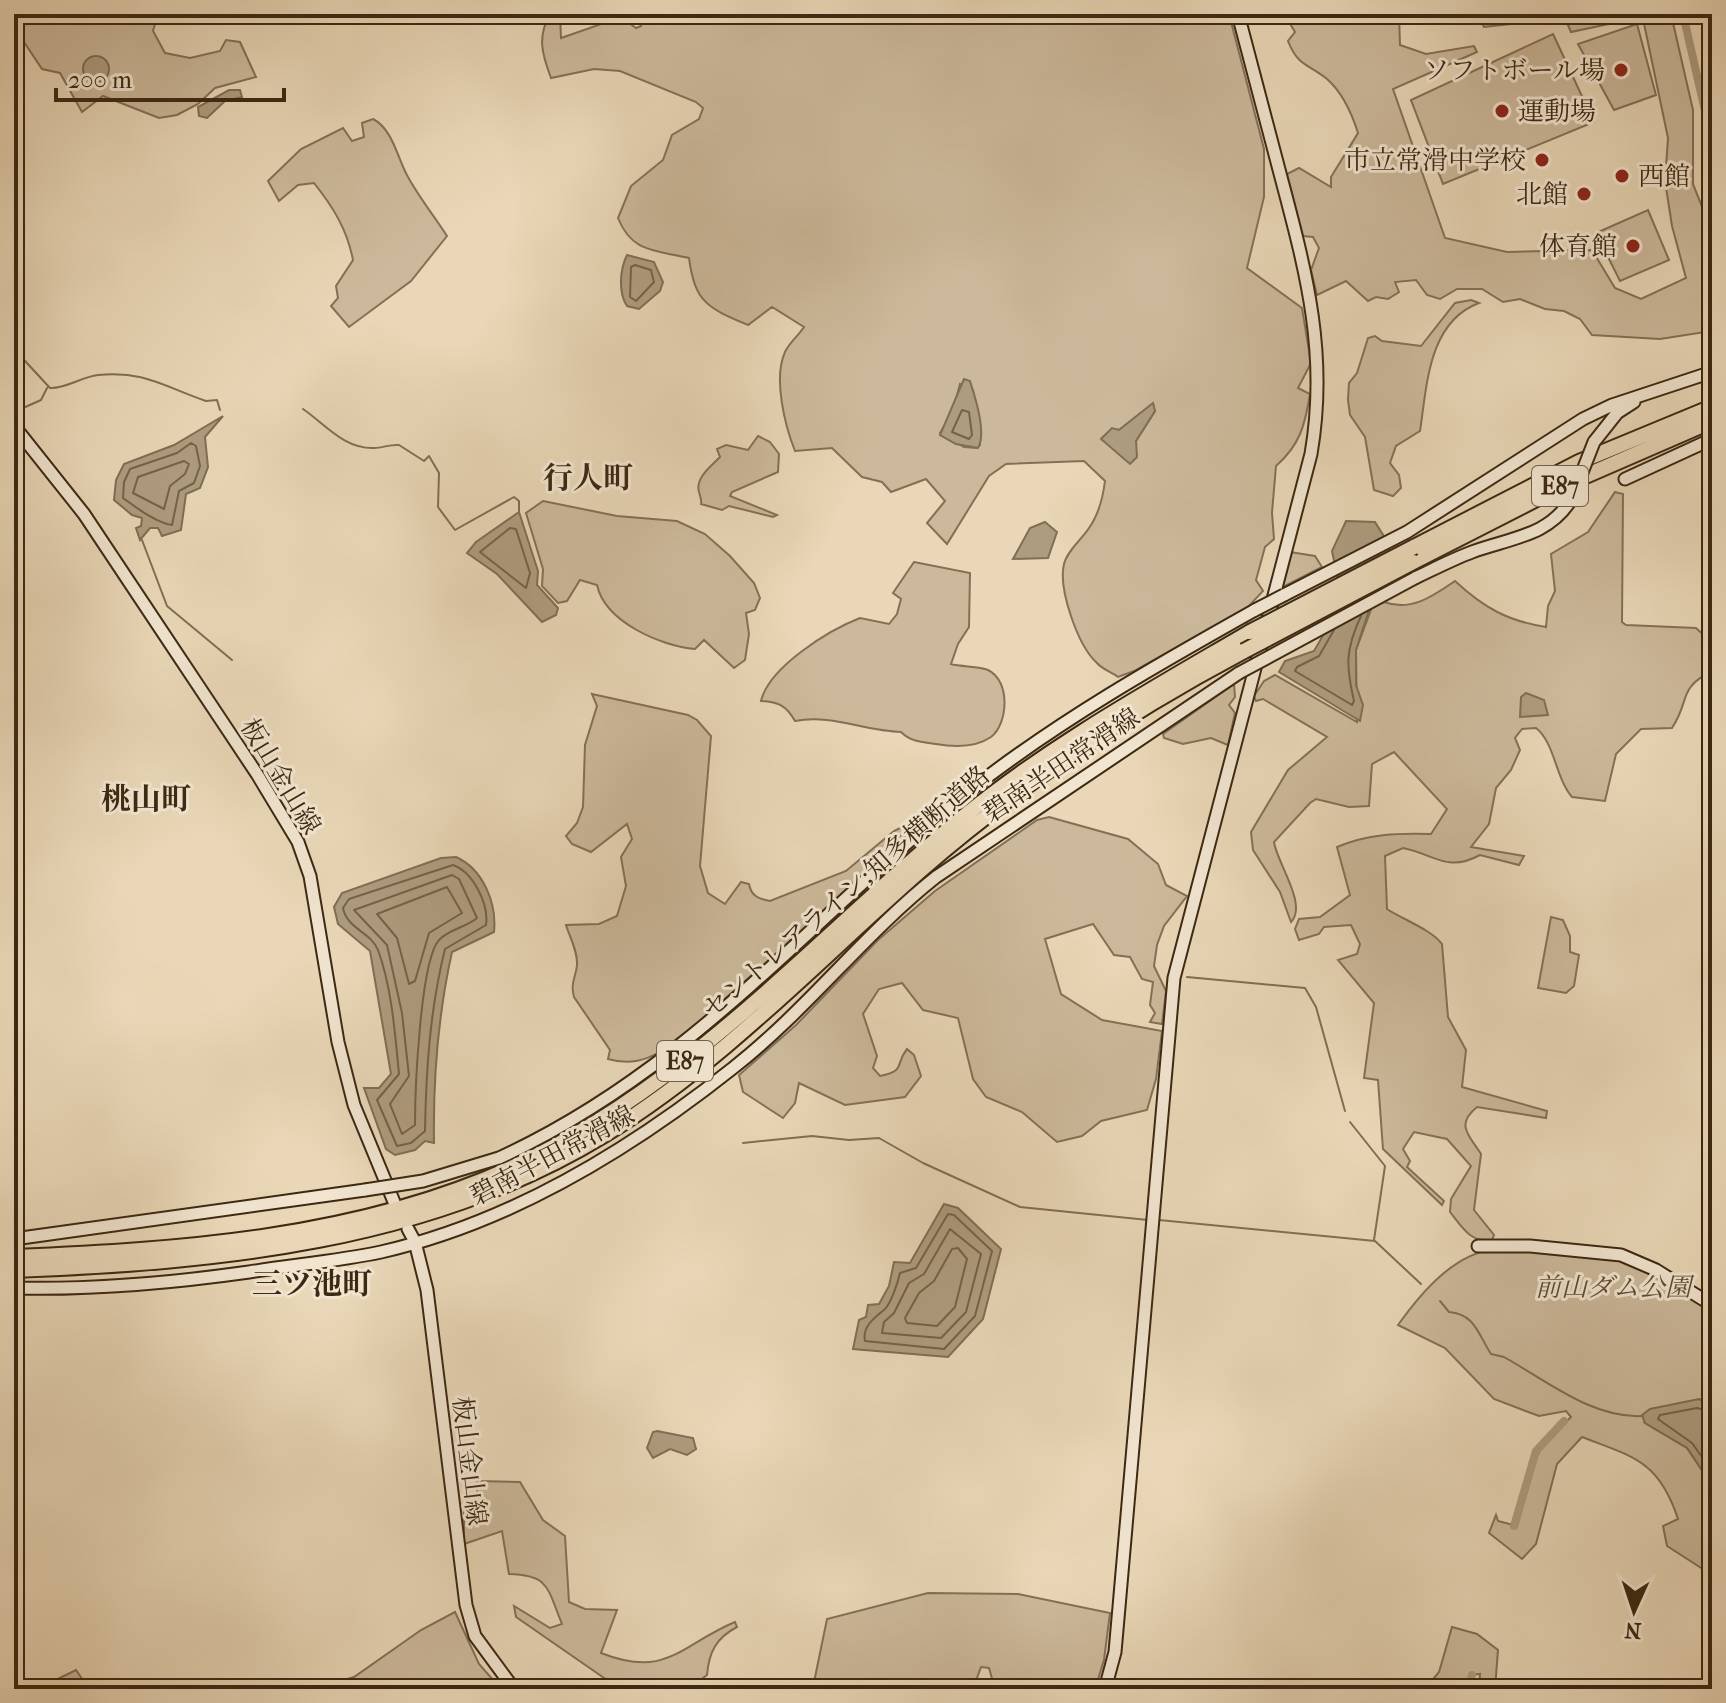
<svg xmlns="http://www.w3.org/2000/svg" width="1726" height="1703" font-family="'IM FELL French Canon','Noto Serif JP',serif">
<style>
.green{fill:#ccb99b;stroke:#847057;stroke-width:2;fill-rule:evenodd}
.water{fill:#ae9c7f;stroke:#806e54;stroke-width:2}
.lines{fill:none;stroke-linecap:round;stroke-linejoin:round}
.shore{stroke:#756249;stroke-width:2}
.stream{stroke:#806e54;stroke-width:2}
.canal{stroke:#ae9c7f;stroke-width:8}
.secondary-casing{stroke:#3c2813;stroke-width:15}
.highway-casing{stroke:#3c2813;stroke-width:18}
.secondary{stroke:#f1e5d0;stroke-width:11}
.highway{stroke:#e9d7b7;stroke-width:14}
.secondary-bridge-casing{stroke:#3c2813;stroke-width:15;stroke-linecap:butt}
.highway-bridge-casing{stroke:#3c2813;stroke-width:18;stroke-linecap:butt}
.secondary-bridge{stroke:#f1e5d0;stroke-width:11}
.highway-bridge{stroke:#e9d7b7;stroke-width:14}
.poi-dot{fill:#8f2418;stroke:#f1e5d0;stroke-width:3}
.labels{text-anchor:middle;stroke-width:6;stroke-linejoin:round;paint-order:stroke}
.shield{fill:#f1e5d0;stroke:#72614c;stroke-width:2}
.shield-label{font-size:24px;font-weight:bold;fill:#3c2813}
.poi-label{font-size:26px;fill:#3c2813;stroke:#f1e5d0;text-anchor:end}
.street-label{font-size:26px;fill:#3c2813;stroke:#f1e5d0}
.park-label{font-size:26px;font-style:italic;fill:#604c35;stroke:#f1e5d0}
.quarter-label{font-size:30px;font-weight:bold;fill:#3c2813;stroke:#f1e5d0}
</style>
<rect width="100%" height="100%" fill="#e9d7b7"/>
<filter id="stains"><feTurbulence type="fractalNoise" baseFrequency=".0025" numOctaves="4"/><feColorMatrix values="0 0 0 0 .2 0 0 0 0 .09 0 0 0 0 .02 0 0 0 .5 -.17"/></filter>
<radialGradient id="worn" r=".72"><stop offset=".6" stop-color="#630" stop-opacity="0"/><stop offset="1" stop-color="#630" stop-opacity=".3"/></radialGradient>
<path class="green" d="M14 14H158L153 31 165 53 190 58 220 51 226 40 240 42 256 77 215 88 198 104 177 115 159 118 103 96 82 112 60 73 42 69 14 27Z
M550 14H560L561 38 621 17 636 28 641 26 639 14H1229L1264 149V197L1247 268 1302 308 1311 363 1298 388 1310 394C1305 425 1300 445 1276 466L1272 513 1274 539 1265 547 1256 580 1263 591 1248 607 1134 671 1118 677C1111 672 1102 669 1097 663 1078 646 1058 589 1064 564 1067 551 1082 539 1089 528 1099 514 1103 497 1105 481L1084 461 1006 464 989 476 947 544 927 523 945 501 926 479 891 492 882 482 862 477 832 448 795 451C785 426 773 378 785 352 789 343 799 335 804 327L772 307 748 325C708 308 695 303 689 258 655 250 632 253 618 218L631 186 663 160 672 135 699 119 703 108 696 102 620 71 594 69 551 78C542 54 537 37 550 14ZM960 384 973 390 980 445 977 448 964 447 940 433 952 414ZM1153 404 1155 411 1136 441 1135 452 1102 438 1112 429 1119 430Z
M1284 14H1399L1400 45 1426 54 1474 46 1477 52 1393 89 1445 238 1507 252 1592 250 1615 288 1641 299 1686 278 1672 226 1665 181 1668 138 1642 14H1671L1693 110V184L1712 232V331L1660 339 1592 335 1580 319 1564 311 1545 309 1520 299 1503 302 1482 289H1457L1440 299 1427 295 1416 280 1395 282 1399 292 1388 299 1376 297 1368 301 1346 281 1317 295 1311 270 1319 248 1313 237 1303 236 1287 174 1299 168 1331 187V177L1358 133C1352 114 1343 93 1327 79 1309 64 1298 67 1288 41L1295 32Z
M1478 14H1527L1511 24 1484 27Z
M1563 14H1636L1637 18 1571 32Z
M1637 24 1656 95 1614 110 1578 44Z
M1553 34 1594 122 1443 184 1411 100Z
M373 119C393 129 398 160 408 177 419 197 434 216 447 236L411 281 349 327 331 306 338 298 336 286 353 260C347 229 333 207 314 183L298 185 279 201 268 181 301 149 343 128 352 141 364 137 362 123Z
M1648 210 1669 260 1620 281 1596 233Z
M1471 300 1479 303C1428 322 1427 386 1420 431L1396 446 1390 463 1399 475 1401 488 1393 496 1374 490 1365 437 1350 415 1348 400 1349 383 1357 373 1368 338 1375 336 1382 341 1421 346 1455 303Z
M758 436 770 442 779 454 778 472 732 492 730 496 777 515 773 517 729 506 722 510 701 504C702 500 700 496 699 492 695 478 711 466 720 457L717 449 726 445 748 450Z
M1615 492 1623 494 1622 622 1626 625 1696 628 1707 638 1712 635V671C1677 689 1691 699 1672 728L1641 729 1616 754 1605 801 1572 797C1555 777 1555 743 1536 728L1522 729 1515 738 1520 750 1511 770 1496 788 1489 824 1471 847 1524 856 1519 865 1480 855C1447 873 1434 854 1403 848L1385 856 1387 909C1402 919 1432 930 1442 944L1448 1017 1466 1050 1462 1087 1547 1111 1546 1118 1477 1107C1455 1125 1469 1135 1481 1154L1474 1210 1494 1235 1492 1240C1470 1243 1462 1227 1450 1212L1451 1199 1471 1166 1447 1139 1414 1132 1403 1149 1410 1161 1407 1167 1444 1201 1442 1205 1383 1149 1378 1080 1364 1078 1374 1003 1338 960 1357 954 1360 944 1351 925 1324 927 1319 934 1299 940 1295 929 1299 919 1320 917 1350 895 1337 847C1368 834 1397 833 1431 834L1447 809 1394 752 1372 764 1369 806 1349 807 1316 799 1310 803 1274 842C1277 863 1308 905 1291 922L1280 892 1253 850 1251 832 1288 770 1327 737 1263 699 1256 701 1254 696 1264 681 1275 675 1357 722 1356 650 1372 607 1384 602C1411 612 1433 596 1455 581 1483 607 1507 621 1546 627L1548 606 1555 591 1551 554 1588 532Z
M543 501 617 516 677 521 705 534 730 556 754 583 760 598 755 610 746 613 749 634 745 660 734 668 704 640 695 649C661 646 605 622 597 585L580 580 567 601 558 603 542 586 543 569 526 513Z
M1290 552 1315 556 1322 567 1281 588Z
M914 562 970 573 969 627 958 644 951 664C962 667 979 666 988 670 1011 681 1008 724 991 737 975 748 953 747 936 744 922 742 911 742 901 732 864 731 832 714 795 721 786 705 778 702 761 701 769 667 829 630 860 618L889 624 897 614 901 599 893 593Z
M1234 684 1235 697 1229 705 1235 713 1228 745 1211 738 1183 744 1164 738 1163 734Z
M592 694 688 715 697 720 711 736 700 866 708 893 725 904 741 882 749 884C751 896 759 899 770 901L846 871 894 831 902 827 906 830 857 882 683 1036C659 1054 639 1068 608 1059L610 1050 574 997C570 983 576 977 577 965 578 952 570 938 566 925L599 924 617 916 626 886 621 857 632 839 627 824 591 852 572 844 566 836 577 823 583 807 585 745 597 706Z
M1049 817 1128 839 1158 864 1166 885 1187 896 1164 926 1157 945 1154 966 1166 991 1162 1024 1150 1022 1155 1013 1150 1005 1153 982 1142 979 1130 957 1114 955 1093 924 1045 939 1061 994 1102 1020 1162 1031 1156 1079 1147 1110 1101 1121 1082 1136 1057 1142 1022 1112 986 1097 973 1079 958 1018 923 1010 902 983 879 989 863 1014 877 1056 873 1068 880 1076C907 1070 894 1065 907 1049L914 1055 921 1076 905 1097 845 1105 799 1083 795 1103 783 1118 743 1092 739 1075 796 1025 878 940 935 891 1037 820Z
M1551 917 1563 920 1570 936V952L1579 955 1574 986 1566 993 1538 988Z
M1496 1249C1538 1252 1585 1249 1625 1261 1656 1271 1684 1292 1712 1309V1406L1699 1399 1645 1423 1687 1448 1712 1485V1575L1667 1546 1663 1526 1678 1519C1659 1461 1634 1457 1582 1437L1557 1464 1536 1544 1522 1559 1489 1533 1496 1515 1498 1521 1517 1526 1537 1456 1543 1445 1571 1417 1566 1411 1539 1416 1494 1399 1445 1348 1398 1325C1421 1293 1454 1253 1496 1249Z
M477 1481 520 1482 543 1520 565 1536 569 1602 585 1609 617 1610 601 1653C667 1679 680 1645 735 1622L737 1627C716 1638 709 1652 707 1675L688 1689H620L516 1617 514 1606 550 1628 562 1624C547 1588 550 1575 509 1574L502 1531 464 1544V1509L477 1493Z
M928 1593 1018 1594 1110 1613 1104 1660 1095 1689H995L989 1668 981 1667 973 1689 813 1687 827 1619Z
M455 1612 479 1664 501 1689H314L354 1677 421 1630Z
M1452 1627 1477 1634 1498 1650 1495 1689H1479L1480 1674 1471 1675 1465 1689H1425L1439 1672Z
M76 1670 89 1689H37Z"/>
<path class="water" d="M83 69a13 13 0 1 1 26 0a13 13 0 1 1-26 0Z
M229 90H240L242 97 225 101 207 118 199 116 198 107Z
M627 255 654 262 663 282 660 291 639 309 627 306C618 293 620 269 627 255Z
M964 379 970 381C975 397 987 433 978 448L956 444 940 435Z
M1153 403 1155 411 1136 441 1137 457 1130 464 1101 439 1112 428 1119 430Z
M223 416 205 437 208 467 200 488 186 494 181 530 162 536 158 528H150L140 540 136 528 141 526 142 518 132 515 114 500 116 480 124 464 174 445Z
M519 512 538 571 537 585 558 608 556 615 542 622 497 574 467 553 476 542Z
M1346 521 1375 522 1390 546 1356 650V685L1363 705 1360 721 1279 672 1285 661 1314 651 1325 632 1339 584 1332 551Z
M1045 522 1057 532 1048 558 1013 559 1030 528Z
M1526 693 1544 700 1548 715 1520 717 1521 697Z
M456 857C483 869 497 903 494 932L452 952C438 1015 433 1078 434 1143L425 1141 415 1150 395 1155 386 1149 364 1088H379L391 1074 370 951 338 924 334 907 342 893 441 858Z
M944 1204 958 1208 1001 1249 983 1319 948 1357 853 1349 859 1320 866 1317 868 1305 879 1304 889 1286 894 1262 910 1263Z
M1699 1399 1712 1406V1485L1687 1448 1645 1423 1642 1415 1650 1409Z
M657 1431 693 1438 696 1449 687 1455 670 1449 653 1458 647 1448 653 1432Z"/>
<g class="lines">
<path class="shore" d="M635 265 651 270 654 282 636 301 630 297 631 267Z
M962 410 969 412 972 435 969 439 952 432Z
M191 443 196 446 200 466 194 483 179 491 172 525C156 523 137 508 123 498L124 482 130 469 177 453Z
M184 461 189 464 185 474 170 486 164 509 133 493 138 477Z
M510 528 516 529 530 573 526 588 480 552Z
M1334 630 1319 656 1297 667 1295 671 1352 705 1354 701C1346 666 1345 650 1361 616
M453 865C473 872 489 904 486 925L445 949C430 1009 426 1070 425 1131L411 1143 397 1146 377 1100 399 1074C395 1034 392 988 378 950 371 932 347 929 343 908L349 899Z
M452 875 459 879 477 918C467 927 449 929 439 940 420 961 415 1092 415 1125L402 1134 390 1104 409 1076 402 1013 387 945 354 910Z
M447 887 462 913 429 933 415 981 409 984 397 938 377 914Z
M948 1214 954 1215 992 1251 975 1316 944 1349 865 1341C862 1327 874 1318 884 1310 891 1304 898 1282 900 1273L916 1268Z
M950 1229 981 1254 966 1312 941 1338 882 1333 884 1322 894 1313 909 1283 924 1274Z
M958 1248 967 1259 955 1307 937 1326 907 1323 905 1318 919 1293 934 1281 952 1249Z
M1712 1412 1697 1408 1660 1415 1658 1419 1692 1443 1712 1471"/>
<path class="stream" d="M14 349 50 388C65 389 81 377 98 375 143 370 165 387 206 401L217 400 220 410
M303 409C325 424 344 449 374 448 383 448 390 444 399 445L424 461 429 456 439 473 438 507 455 530 514 497 519 501V512
M14 412 41 400 47 388
M142 540 167 606 232 660
M1187 977 1305 988 1316 1007 1345 1111
M1350 1122 1385 1166 1374 1240
M743 1143 812 1136 849 1140 879 1138 923 1163 1020 1207 1148 1220
M1159 1220 1375 1241 1421 1284
M1440 1301 1449 1312C1475 1314 1478 1334 1491 1354L1504 1357C1547 1381 1593 1419 1643 1416"/>
<path class="canal" d="M1683 14 1708 124 1706 187 1712 205
M1514 1526 1536 1451 1564 1421
M1469 1689 1472 1675"/>
<defs>
<path id="secondary" d="M14 426 84 514 257 774 298 842 310 876 338 1042 354 1105 394 1202
M1594 442 1617 413 1634 402
M1625 479 1712 439
M1415 578C1434 569 1453 559 1472 552 1510 538 1550 536 1572 498
M1284 595 1407 532 1583 419 1612 405 1712 372
M499 1158C691 1070 809 919 969 791 1058 721 1157 665 1255 610
M408 1229 415 1242 427 1290 466 1605 475 1636 514 1689
M14 1239 365 1190
M1478 1246H1530L1621 1255 1656 1270 1712 1305
M14 1288C93 1290 171 1283 249 1272 293 1265 338 1261 381 1252 510 1223 631 1149 733 1068 807 1010 863 935 936 877L1239 673
M1105 1689 1115 1652 1119 1607 1174 978 1311 454C1328 356 1307 275 1282 181 1267 125 1253 70 1238 14"/>
<path id="highway" d="M1414 547 1579 462 1712 407
M1413 562 1560 487 1712 421
M14 1257C181 1250 357 1238 511 1168 688 1088 815 939 962 818 1051 745 1151 690 1250 632
M14 1270C217 1262 427 1243 604 1135 722 1063 818 960 921 870 1020 784 1129 712 1244 651"/>
</defs>
<use href="#secondary" class="secondary-casing"/>
<use href="#highway" class="highway-casing"/>
<use href="#secondary" class="secondary"/>
<use href="#highway" class="highway"/>
<defs>
<path id="secondary-bridge" d="M1572 498 1594 442
M1255 610 1284 595
M1239 673 1415 578
M365 1190 423 1181 499 1158"/>
<path id="highway-bridge" d="M1250 632 1414 547
M1244 651 1413 562"/>
</defs>
<use href="#secondary-bridge" class="secondary-bridge-casing"/>
<use href="#highway-bridge" class="highway-bridge-casing"/>
<use href="#secondary-bridge" class="secondary-bridge"/>
<use href="#highway-bridge" class="highway-bridge"/>
</g>
<g class="poi-dot">
<circle cx="1621" cy="70" r="8"/>
<circle cx="1502" cy="111" r="8"/>
<circle cx="1542" cy="160" r="8"/>
<circle cx="1622" cy="176" r="8"/>
<circle cx="1584" cy="194" r="8"/>
<circle cx="1633" cy="246" r="8"/>
</g>
<g class="labels">
<g class="shield">
<rect x="1532" y="466" width="56" height="40" rx="6"/>
<rect x="657" y="1041" width="56" height="40" rx="6"/>
</g>
<g class="shield-label">
<text x="1560" y="494">E87</text>
<text x="685" y="1069">E87</text>
</g>
<g class="poi-label">
<text x="1605" y="79">ソフトボール場</text>
<text x="1518" y="120" text-anchor="start">運動場</text>
<text x="1526" y="169">市立常滑中学校</text>
<text x="1638" y="185" text-anchor="start">西館</text>
<text x="1568" y="203">北館</text>
<text x="1617" y="255">体育館</text>
</g>
<g class="street-label">
<text transform="translate(1061 765) rotate(-34)" y="9">碧南半田常滑線</text>
<text transform="translate(281 776) rotate(59)" y="9">板山金山線</text>
<text transform="translate(846 892) rotate(-41)" y="9">セントレアライン;知多横断道路</text>
<text transform="translate(552 1155) rotate(-28)" y="9">碧南半田常滑線</text>
<text transform="translate(470 1461) rotate(83)" y="9">板山金山線</text>
</g>
<g class="park-label">
<text x="1613" y="1296">前山ダム公園</text>
</g>
<g class="quarter-label">
<text x="588" y="488">行人町</text>
<text x="146" y="809">桃山町</text>
<text x="312" y="1294">三ツ池町</text>
</g>
</g>
<rect width="1726" height="1703" fill="none" stroke="#e9d7b7" stroke-width="48"/>
<rect x="16" y="16" width="1694" height="1671" fill="none" stroke="#3c2813" stroke-width="4"/>
<rect x="24" y="24" width="1678" height="1655" fill="none" stroke="#3c2813" stroke-width="2"/>
<g transform="translate(1634 1611) rotate(183)" stroke="#f1e5d0" stroke-width="6" paint-order="stroke">
<path d="M0-6L14 30L0 20L-14 30Z" fill="#3c2813"/>
<text y="-12" font-size="22" font-weight="bold" text-anchor="middle" fill="#3c2813">N</text>
</g>
<path d="M56 88v12h228v-12" fill="none" stroke="#3c2813" stroke-width="4"/>
<text x="68" y="88" font-size="24" fill="#3c2813" stroke="#f1e5d0" stroke-width="6" paint-order="stroke">200 m</text>
<rect width="100%" height="100%" filter="url(#stains)"/>
<rect width="100%" height="100%" fill="url(#worn)"/>
</svg>
